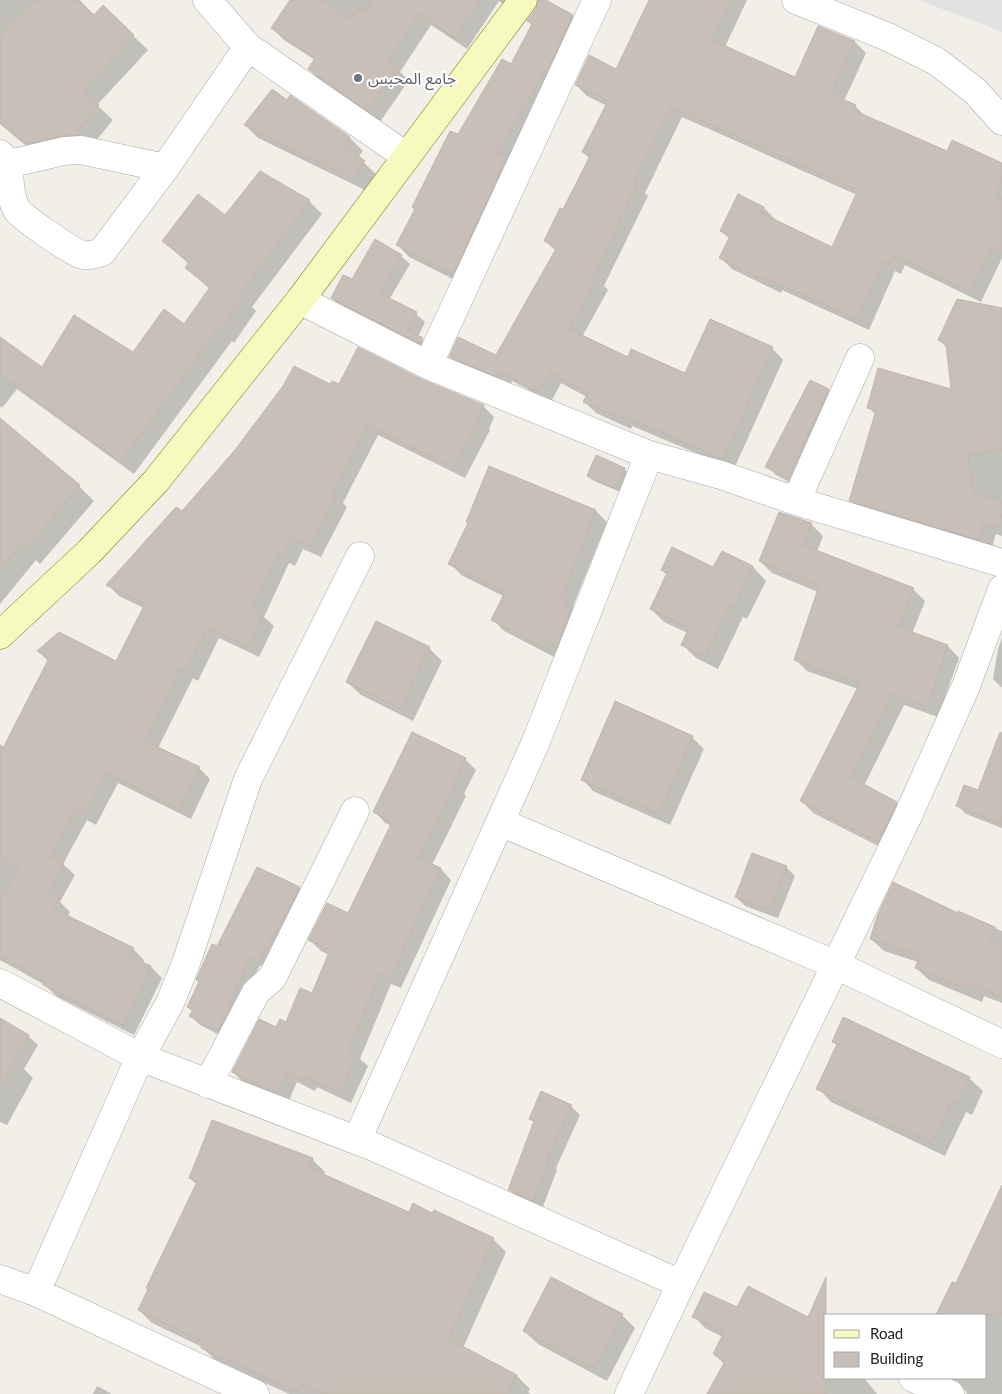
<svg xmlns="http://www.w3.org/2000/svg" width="1002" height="1394" font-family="Lato,'Noto Sans Arabic',sans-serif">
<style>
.parking{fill:#e2e2e2}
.shadow{fill:#0003}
.building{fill:#c7bfb8;stroke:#c4b6ab}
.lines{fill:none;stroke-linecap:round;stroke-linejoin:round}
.street-casing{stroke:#a9a9a9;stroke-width:29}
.secondary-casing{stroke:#707d05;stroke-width:29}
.street{stroke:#fff;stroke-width:28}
.secondary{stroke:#f7fabf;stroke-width:28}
.worship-dot{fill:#6b7280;stroke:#fff;stroke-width:2}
.labels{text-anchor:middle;stroke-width:4;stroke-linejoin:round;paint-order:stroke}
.worship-label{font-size:16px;fill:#5b616d;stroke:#fff;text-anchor:start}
</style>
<rect width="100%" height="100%" fill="#f2efe9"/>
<path class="parking" d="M919 0H1002V32Z"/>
<path class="shadow" d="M0 0H77L94 16 103 7 148 50 97 105 113 120 89 149 41 158 0 124Z
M291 0H525L514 13 499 1 467 49 431 25 400 72 409 80 380 122 321 81 309 69 315 60 284 40 272 28Z
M539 0H544L572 16 584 27 465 285 409 257 398 245 458 136 511 66 533 25Z
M650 0H747L725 47 795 79 855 42 866 53 844 101 855 106 866 117 947 153 1002 164V258L981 302 905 265 901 274 895 271 869 330 782 290 781 293 732 269 721 258 730 239 721 231 739 195 764 208 775 219 774 220 833 249 857 195 682 117 645 193 648 196 604 286 608 290 582 337 629 358 686 375 772 348 783 360 734 469 632 426 631 429 596 413 585 402 587 397 561 383 551 402 512 381 509 387 462 368 451 356 497 357 556 251 545 241 564 211 590 159 583 151 607 106 587 96 576 85 617 71Z
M287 102 350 138 363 151 358 157 377 175 365 190 258 138 245 125Z
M260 172 309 201 322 214 252 307 256 311 234 343 232 341 134 474 17 389 2 408 0 406V338L43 368 133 353 184 326 210 289 186 268 189 264 163 241 226 217Z
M401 256 410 264 389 300 416 314 425 322 418 337 431 348 430 352 341 307 332 298Z
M1002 309V536L996 534 991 551 862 512 850 500 876 415 868 407 952 390 947 348 939 340Z
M420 380 483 406 494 417 489 429 490 430 465 478 378 435 343 503 347 507 321 557 303 549 295 566 289 563 264 617 274 626 259 657 219 638 198 681 193 678 158 748 199 768 210 779 191 819 118 783 96 825 87 820 63 864 75 875 60 902 70 912 67 917 133 949 144 960 143 964 151 967 162 978 134 1035 56 996 45 985 0 960V744L5 748 48 661 39 652 116 663 144 608 119 596 108 585 182 513 331 386Z
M828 390 837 399 797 486 776 475 767 466Z
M0 420 79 486 94 501 40 564 36 560 0 604Z
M624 469 628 473 620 492 592 480 588 476Z
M596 511 607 522 573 606 579 611 556 658 504 631 493 620 505 597 461 575 450 563Z
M780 513 811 524 823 536 817 552 913 589 925 601 912 634 948 646 959 658 938 717 904 705 864 786 896 803 908 814 890 852 813 813 802 801 858 689 807 671 795 659 818 592 772 573 760 561Z
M722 553 753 567 766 581 747 619 743 617 718 669 696 658 683 645 688 633 664 622 651 609 667 575 662 570 714 569Z
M1002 637V688L993 679 998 649Z
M429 648 442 661 413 721 361 695 347 682Z
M616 703 693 738 704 749 670 825 593 791 582 779Z
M465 759 476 770 464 794 466 796 432 865 441 869 451 880 401 988 391 984 360 1059 368 1066 351 1103 317 1087 315 1091 297 1082 288 1103 244 1083 233 1072 277 1029 287 1024 313 995 329 955 321 951 310 940 349 915 392 826 385 823 375 812Z
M1002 778V828L966 814 957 805Z
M786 867 795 876 778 918 745 906 736 897Z
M299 888 308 897 269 969 260 965 236 1013 227 1039 200 1025 191 1016 193 1012 188 1007 218 948Z
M959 913 1002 931V1003L984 996 982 1002 929 980 916 968 918 962 884 951 871 939Z
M844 1019 969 1078 983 1091 972 1115 966 1112 945 1156 831 1102 818 1088 838 1046 833 1042Z
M0 1021 28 1036 38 1045 24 1069 33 1078 7 1125 0 1122Z
M571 1106 580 1115 556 1168 557 1170 542 1209 518 1198 509 1189 535 1123 530 1118Z
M312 1159 325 1172 324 1176 409 1214H433L493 1239 506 1252 463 1348 517 1376 530 1389 528 1392 531 1394H289L215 1360 202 1347 152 1323 139 1310 197 1185 190 1178Z
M1002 1208V1394H967L965 1390 952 1384 946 1378H986V1315H938L952 1283 956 1285Z
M815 1304 827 1315 826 1378H864L877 1394H708L724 1364 714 1354 723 1337 705 1328 694 1316 737 1309 809 1318Z
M622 1315 635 1328 607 1381 538 1344 524 1331Z
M97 1386 112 1394H93Z"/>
<path class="building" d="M34 0H79L94 15 103 5 134 35 82 91 99 105 75 135 61 136 25 144 0 123V37Z
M290 0H322L350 19 358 8 365 12 373 0H480L455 38 419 14 388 61 398 68 368 111 308 69 315 58 271 28Z
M538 0H546L573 15 547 71H545L497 153 507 158 453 274 396 245 415 209 412 207 450 131 458 134 502 59 511 64 532 24 527 21 536 9Z
M649 0H730L712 40 795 77 818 26 855 41 831 94 856 105 853 110 947 151 952 140 1002 163V180L995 196 1002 199V253L991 248 970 292 894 255 890 264 884 261 857 319 770 280 769 282 719 258 730 236 720 231 738 194 764 207 761 213 832 247 858 190 671 107 634 182 638 183 593 276 597 278 569 329 628 357 631 349 685 373 710 319 773 347 723 459 621 415 620 418 583 402 588 393 550 372 539 392 501 371 498 377 449 357 458 337 496 355 523 307 557 247 544 241 560 208 563 209 590 156 582 152 608 101 575 85 589 55 616 69Z
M272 89 287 100 290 95 350 137 345 145 365 161 352 178 244 125Z
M260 171 310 200 239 294 244 297 220 330 218 329 120 462 0 374V337L42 367 74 315 133 352 164 309 184 324 210 287 185 268 189 262 162 241 198 194 225 215Z
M375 239 402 255 379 293 417 312 408 330 423 338 421 344 331 298 343 275 352 279Z
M957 299 1002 308V450L968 454 973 492 1002 501V514L998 528 984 523 979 540 849 501 876 410 867 408 878 368 951 389 946 344 938 340Z
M358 347 421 379 484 405 478 417 480 418 454 468 367 425 332 493 336 495 310 547 292 538 284 556 278 553 252 609 263 614 248 647 208 628 186 670 181 668 145 741 200 767 180 809 107 773 84 815 75 810 51 856 64 863 48 893 60 899 54 909 134 948 130 956 151 966 123 1025 43 985 45 981 0 956V899L18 868 0 858V754L49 658 37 651 59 632 116 661 145 604 106 585 176 507 182 511 235 450 283 386 294 366 330 384 332 381 339 384Z
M810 380 829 389 788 478 765 467Z
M0 418 80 485 25 550 20 546 0 570Z
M596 455 625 468 616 489 587 476Z
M489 466 596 510 562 596 568 599 564 605 571 609 557 647 547 642 544 648 491 620 505 592 448 564 468 523 466 522Z
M779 512 812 523 803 545 914 588 898 627 948 645 927 707 893 694 851 777 897 802 878 842 800 801 860 683 794 660 819 586 759 561Z
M672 547 713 567 722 551 753 566 734 607 730 605 705 657 681 645 689 628 650 609 667 573 661 570Z
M376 621 430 647 400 709 346 682Z
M615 701 693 736 659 814 581 780Z
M412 732 466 758 454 783 455 784 419 858 441 868 390 978 380 974 349 1050 357 1054 340 1093 306 1077 304 1081 286 1072 277 1093 232 1072 259 1019 276 1027 280 1019 286 1022 300 988 312 993 330 950 308 940 327 903 348 913 392 822 373 812Z
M1000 732 1002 733V824L956 806 964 785 978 790Z
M752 853 787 866 770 910 735 897Z
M257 867 300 887 260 961 251 957 228 1005 231 1006 218 1031 189 1016 193 1010 187 1007 199 982 196 980 212 944 217 946Z
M893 882 958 913V911L995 927 990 939 1002 944V997L971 984 969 990 915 968 920 955 870 939 878 914Z
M843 1017 970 1077 958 1102 952 1100 932 1143 816 1089 837 1044 832 1042Z
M0 1018 29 1035 0 1087Z
M541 1091 572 1105 547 1159 549 1160 533 1201 508 1190 534 1121 529 1119Z
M212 1120 313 1158 309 1168 409 1212 413 1203 432 1213 434 1210 494 1238 449 1339 517 1375 507 1394H322L301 1385 298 1392 201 1348 203 1342 138 1310 148 1289 146 1288 197 1182 189 1178Z
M1002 1185V1315H936L952 1282 956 1283Z
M551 1277 623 1314 594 1368 523 1331Z
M826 1277V1394H707L725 1361 713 1354 724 1332 692 1317 704 1292 737 1307 748 1286 808 1317Z"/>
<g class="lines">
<defs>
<path id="street" d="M207 0 248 47
M796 0 888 37 936 61 975 91 1002 121
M0 154 9 164 64 151 81 150 165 168 248 47 406 156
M9 164C9 178 10 198 17 210 21 217 70 250 80 254 88 257 95 254 102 252L165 168
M300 300 428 365 649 455 721 475 796 501 1002 563
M428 365 597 0
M796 501 860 358
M500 822 836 965 1002 1044
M0 983 140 1057 374 1147 681 1284
M208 1084 256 992 272 978 355 811
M357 1140 535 744 649 455
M0 1279 36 1292 255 1394
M36 1292 140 1057 170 1003 186 963 248 779 360 556
M913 1378 950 1394
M629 1394 681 1284 907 818 966 686 1002 589"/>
<path id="secondary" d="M0 635 89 552 156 481 300 300 523 0"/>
</defs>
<use href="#street" class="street-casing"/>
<use href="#secondary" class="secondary-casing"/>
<use href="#street" class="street"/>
<use href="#secondary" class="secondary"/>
</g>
<circle class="worship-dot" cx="358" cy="78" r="5"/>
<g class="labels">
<g class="worship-label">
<text x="368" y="84">جامع المحبس</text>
</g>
</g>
<rect x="824" y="1314" width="162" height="65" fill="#ffffff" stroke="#a7a7a7"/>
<rect x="834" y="1330" width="25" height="8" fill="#f7fabf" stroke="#a7a7a7"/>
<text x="870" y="1339" font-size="15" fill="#222222">Road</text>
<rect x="834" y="1352" width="25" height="15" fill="#c7bfb8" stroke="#a7a7a7"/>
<text x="870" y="1364" font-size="15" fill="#222222">Building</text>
</svg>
